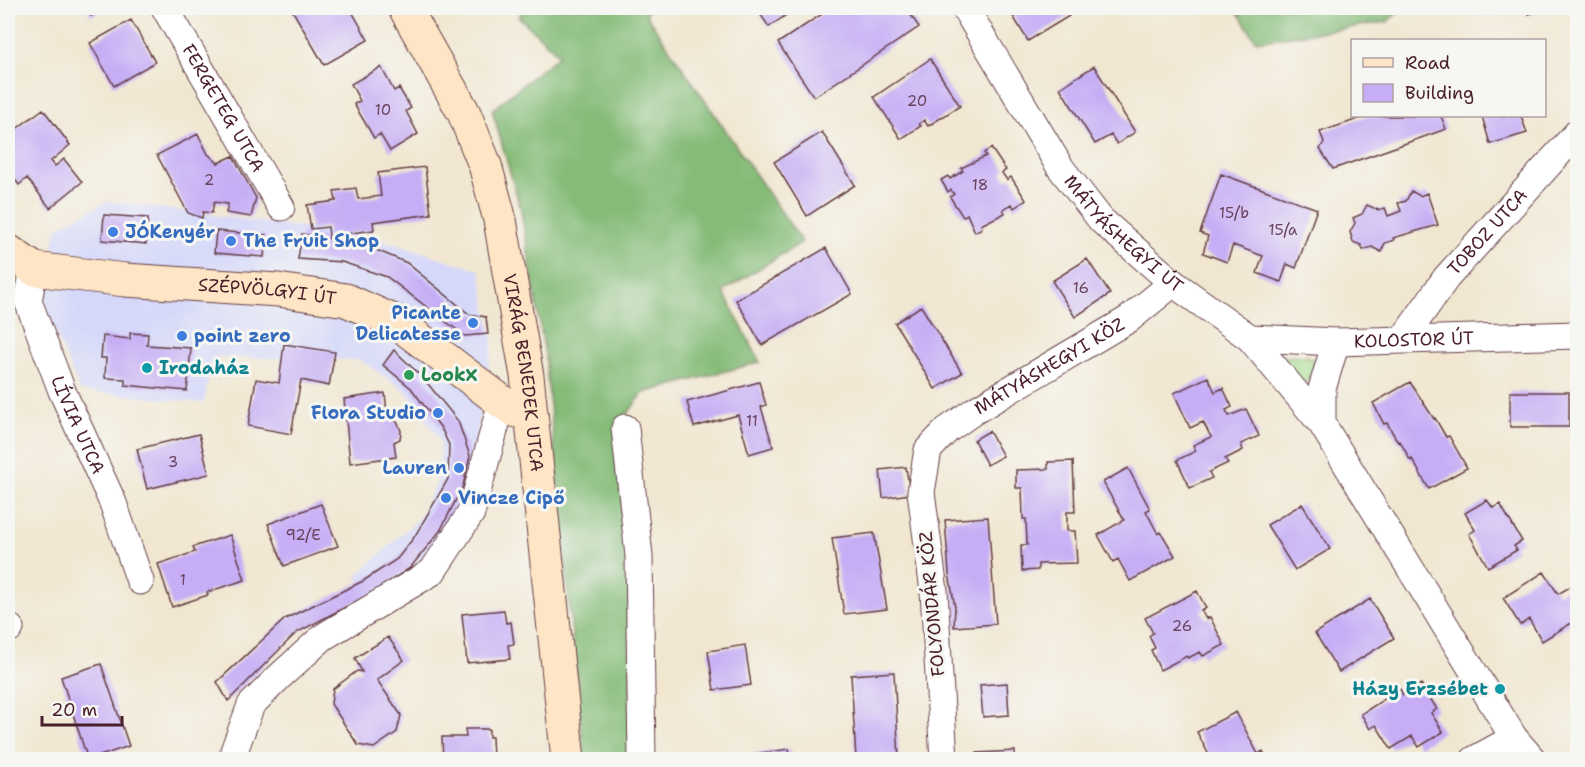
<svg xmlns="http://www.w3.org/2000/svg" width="1585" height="767" font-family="'Shantell Sans',sans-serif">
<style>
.built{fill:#d5d8f9}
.green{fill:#a6db8b;stroke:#787d5b;stroke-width:1.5}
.forest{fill:#84bb77;stroke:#676d51;stroke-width:1.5}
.building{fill:#c6adf5}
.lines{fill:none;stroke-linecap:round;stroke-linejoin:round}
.street-casing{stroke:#633d44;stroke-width:29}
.secondary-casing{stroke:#633d44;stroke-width:35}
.street{stroke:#fff;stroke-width:27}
.secondary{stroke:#fde5c5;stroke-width:33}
.shop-dot{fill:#3f7fe0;stroke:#f6f6f2;stroke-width:2}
.culture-dot{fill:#0f9aa8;stroke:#f6f6f2;stroke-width:2}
.leisure-dot{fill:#2e9e5b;stroke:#f6f6f2;stroke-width:2}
.labels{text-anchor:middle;stroke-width:6;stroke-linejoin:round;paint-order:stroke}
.number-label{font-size:15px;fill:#69425e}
.street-label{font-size:18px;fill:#4a1f2b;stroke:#f6f6f2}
.shop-label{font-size:18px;font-weight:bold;fill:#366cbe;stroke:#f6f6f2;text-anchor:start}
.culture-label{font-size:18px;font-weight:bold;fill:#0d838f;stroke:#f6f6f2;text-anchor:start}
.leisure-label{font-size:18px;font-weight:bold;fill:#27864d;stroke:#f6f6f2;text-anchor:start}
</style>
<rect width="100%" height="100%" fill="#f6f6f2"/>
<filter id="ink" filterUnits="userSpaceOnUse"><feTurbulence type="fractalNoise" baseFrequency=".0167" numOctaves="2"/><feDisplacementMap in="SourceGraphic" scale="12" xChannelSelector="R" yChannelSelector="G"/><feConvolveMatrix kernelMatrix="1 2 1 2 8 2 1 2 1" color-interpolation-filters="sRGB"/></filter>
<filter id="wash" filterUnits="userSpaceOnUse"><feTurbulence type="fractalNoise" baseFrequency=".008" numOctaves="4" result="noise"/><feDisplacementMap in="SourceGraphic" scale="24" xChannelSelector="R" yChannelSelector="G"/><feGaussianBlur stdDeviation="1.35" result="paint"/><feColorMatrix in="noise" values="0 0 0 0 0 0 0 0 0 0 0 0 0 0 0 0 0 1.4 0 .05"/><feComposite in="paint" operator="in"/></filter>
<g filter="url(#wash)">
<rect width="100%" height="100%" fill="#f1e7d1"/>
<path class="built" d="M108 201 372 237 480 270 493 343 464 506 431 564 371 604 357 576 420 517 440 475V440L407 392 360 360 212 357 204 403 80 391 42 301 57 228Z"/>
<path class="green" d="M1306 356 1314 360 1315 369 1305 383 1295 381 1278 357Z"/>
<path class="forest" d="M524 8H653L645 13 802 242 723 291 760 362 643 393 619 425 631 629 630 759H584L545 355 521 210 492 110 559 55 519 17Z
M1235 8H1402L1387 22 1256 41Z"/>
<g id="blocks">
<path class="building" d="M87 8H106L91 16Z
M291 8H350L368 40 324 65Z
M756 8H796L769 27Z
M831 8H906L919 27 814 97 778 43Z
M1008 8H1063L1069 16 1028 41Z
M1526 8H1547L1529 14Z
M131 20 155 62 114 86 90 43Z
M930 59 960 106 928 126 924 120 919 124 921 126 901 139 874 97Z
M1094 66 1135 132 1117 144 1111 135 1095 144 1060 88Z
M381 67 394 91 399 88 411 108 406 111 418 134 390 151 380 134 374 138 354 104 360 101 351 84Z
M43 109 70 145 51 161 55 166 64 159 82 182 50 208 27 178 19 185 8 170V143L15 138 11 133Z
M1367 116H1441L1446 129 1333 169 1320 149 1324 142 1320 132Z
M1482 116H1521L1527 133 1490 144Z
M822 132 855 185 807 216 774 162Z
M198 134 208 154 218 163 233 156 256 198 251 217 226 213 228 204 214 202 212 213 203 212 202 218 188 213 157 155Z
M991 148 1006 170 1002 173 1007 180 1011 177 1026 200 1014 208 1012 204 1003 209 1005 213 981 225 982 228 975 232 967 214 963 217 950 197 954 194 951 190 948 192 941 180 948 176 950 179 963 171 961 168 986 156 984 153Z
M425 167 431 214 373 222 374 230 329 236 328 227 311 229 307 205 336 201 334 191 356 188 358 199 381 196 378 173Z
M1221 174 1317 209 1296 268 1287 264 1281 282 1257 273 1263 256 1233 245 1227 262 1203 253 1208 236 1200 233Z
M1411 191 1420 196 1427 193 1438 225 1393 238 1394 240 1385 243 1381 252 1372 247 1363 250 1361 245 1353 242 1350 232 1355 223 1353 218 1362 214 1367 205 1378 210 1385 208 1388 216 1401 211 1398 203 1406 201Z
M104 215 148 218 146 244 102 240Z
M216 231 266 235 264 257 214 253Z
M302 234 362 244 407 263 469 314 486 317 488 334 465 336 387 277 342 262 298 259Z
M826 248 852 294 762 345 736 300Z
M1087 259 1110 294 1075 317 1052 281Z
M921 306 962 373 935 389 895 323Z
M130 333 148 334 147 345 191 348 187 391 125 385V379L105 378 106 358H101L103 336 130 339Z
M284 344 335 352 329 386 301 380 291 434 248 426 256 379 279 383Z
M394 350 424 379 458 421 470 456 463 486 440 531 410 568 370 594 296 633 228 701 217 682 285 619 363 581 397 559 415 536 448 479 449 445 441 428 411 388 383 365Z
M1208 377 1215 392 1223 388 1232 407 1226 410 1229 416 1246 409 1259 436 1241 444 1243 450 1225 459 1228 463 1209 472 1212 478 1190 488 1177 460 1196 451 1193 445 1211 437 1203 422 1190 428 1174 393Z
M759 382 766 405 761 407 773 447 749 454 738 415 694 427 687 402Z
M1410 382 1434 419 1435 418 1446 437 1449 436 1467 468 1429 489 1412 459 1410 460 1400 441 1398 442 1387 423 1384 424 1373 403Z
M1510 392H1569V427H1510Z
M385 393 387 413 391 414 392 419 398 423 401 431 400 439 394 442 396 457 350 463 344 399Z
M989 431 1003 456 987 465 974 440Z
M199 434 209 474 147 489 137 449Z
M1073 461 1075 512H1067V531H1075L1077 563 1038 564V570L1022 571 1021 545H1027L1026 519H1023L1022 488H1016V470L1048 469V462Z
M906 467 910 494 883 498 880 470Z
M1128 468 1150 509 1146 511 1158 534 1161 532 1175 556 1130 581 1118 559 1113 562 1098 535 1124 520 1103 482Z
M1487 500 1493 508 1500 504 1522 541 1514 546 1517 550 1488 567 1469 534 1475 530 1465 513Z
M321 504 338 546 284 566 268 524Z
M1302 504 1330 549 1295 570 1267 525Z
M988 517 996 624 954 627 955 607 949 574 945 520Z
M874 533 887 609 844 614 832 538Z
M230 535 245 580 207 592 208 595 172 607 158 564 195 552 193 547Z
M1544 572 1558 594 1575 584 1578 589V619L1542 641 1529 619 1520 625 1503 598Z
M1197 591 1206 608 1201 610 1206 619 1210 617 1224 645 1203 656 1200 652 1188 658 1187 656 1160 670 1151 650 1155 648 1149 636 1153 633 1145 618Z
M1370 599 1394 638 1339 672 1315 633Z
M504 610 506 623 511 622 514 644 508 645 510 659 467 663 462 614Z
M388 637 404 660 377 680 401 715 397 732 374 748 358 745 331 704 333 689 357 671 362 672 355 658Z
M745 645 751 685 714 690 708 651Z
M101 664 129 746 88 760 61 677Z
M894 672 899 759H856L851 675Z
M1007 683 1009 715 983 717 980 685Z
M1421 684 1437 709 1431 713 1443 732 1419 747 1412 736 1391 749 1376 725 1370 729 1361 714 1400 689 1403 695Z
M1236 712 1258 754 1263 751 1267 759H1211L1197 732Z
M465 729H489V737H492L493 759H443L442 737H466Z
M789 749 791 759H754V754Z
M1015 751V759H978L977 753Z"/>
</g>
</g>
<g filter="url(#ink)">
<use href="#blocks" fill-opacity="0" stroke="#633d44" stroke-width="1.5"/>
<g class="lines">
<defs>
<g id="street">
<path id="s1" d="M165 8 281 207"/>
<path id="s2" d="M965 8 1060 167 1101 220 1173 283 1250 338 1322 424 1514 738 1533 760"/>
<path id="s3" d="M34 269 28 301 62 391 113 503 140 581"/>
<path id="s4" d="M1250 338 1336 342 1578 335"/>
<path id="s5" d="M1404 338 1446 278 1578 132"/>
<path d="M1322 424V389L1336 342"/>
<path d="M625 428 639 556 642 760"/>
<path d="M8 629 10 628"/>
<path d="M234 760V751L251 705 279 677 323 637 432 572 471 513 502 402"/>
<path id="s6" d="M944 760 934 591 921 492 928 450 947 430 974 411 1129 319 1173 283"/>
<path d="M1474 760 1514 738"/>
</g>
<g id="secondary">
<path id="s7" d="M405 8 464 113 485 165 500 220 527 376 568 760"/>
<path id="s8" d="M8 251 34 269 125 280 278 290 346 300 398 323 502 402 517 411 531 414"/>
</g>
</defs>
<use href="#street" class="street-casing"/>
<use href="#secondary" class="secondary-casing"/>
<use href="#street" class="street"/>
<use href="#secondary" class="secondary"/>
</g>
</g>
<g class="shop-dot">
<circle cx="113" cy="232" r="6"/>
<circle cx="231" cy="241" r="6"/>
<circle cx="473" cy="323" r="6"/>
<circle cx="182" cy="336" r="6"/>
<circle cx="438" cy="413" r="6"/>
<circle cx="459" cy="468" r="6"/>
<circle cx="446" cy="498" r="6"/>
</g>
<g class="culture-dot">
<circle cx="147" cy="368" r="6"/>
<circle cx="1500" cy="689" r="6"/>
</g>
<circle class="leisure-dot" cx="409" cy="375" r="6"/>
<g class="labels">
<g class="number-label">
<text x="917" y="106">20</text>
<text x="383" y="115">10</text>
<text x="209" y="185">2</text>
<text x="980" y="190">18</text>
<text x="1234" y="218">15/b</text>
<text x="1283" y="235">15/a</text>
<text x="1081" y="293">16</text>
<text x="752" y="426">11</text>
<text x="173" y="467">3</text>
<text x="303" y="540">92/E</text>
<text x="183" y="585">1</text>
<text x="1182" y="631">26</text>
</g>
<g class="street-label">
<text dy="6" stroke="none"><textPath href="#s1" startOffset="116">FERGETEG UTCA</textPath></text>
<text dy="6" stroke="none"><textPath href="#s2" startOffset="278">MÁTYÁSHEGYI ÚT</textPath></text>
<text dy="6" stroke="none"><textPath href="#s5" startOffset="135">TOBOZ UTCA</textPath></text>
<text dy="6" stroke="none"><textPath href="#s8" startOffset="266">SZÉPVÖLGYI ÚT</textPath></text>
<text dy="6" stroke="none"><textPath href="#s4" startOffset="164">KOLOSTOR ÚT</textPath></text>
<text dy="6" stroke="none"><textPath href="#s6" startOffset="460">MÁTYÁSHEGYI KÖZ</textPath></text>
<text dy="6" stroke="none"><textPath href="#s7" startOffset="388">VIRÁG BENEDEK UTCA</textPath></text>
<text dy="6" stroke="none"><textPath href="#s3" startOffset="166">LÍVIA UTCA</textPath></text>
<text transform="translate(932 604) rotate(-95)" y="6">FOLYONDÁR KÖZ</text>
</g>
<g class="shop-label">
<text x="125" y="238">JÓKenyér</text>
<text x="243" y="247">The Fruit Shop</text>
<text x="461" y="319" text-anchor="end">Picante<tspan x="461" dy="21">Delicatesse</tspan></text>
<text x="194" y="342">point zero</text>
<text x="426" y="419" text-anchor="end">Flora Studio</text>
<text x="447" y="474" text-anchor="end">Lauren</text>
<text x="458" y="504">Vincze Cipő</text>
</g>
<g class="culture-label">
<text x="159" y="374">Irodaház</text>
<text x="1488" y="695" text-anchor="end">Házy Erzsébet</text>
</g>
<g class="leisure-label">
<text x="421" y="381">LookX</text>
</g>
</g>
<rect width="1585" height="767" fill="none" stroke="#f6f6f2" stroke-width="30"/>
<rect x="1351" y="39" width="195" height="78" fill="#f6f6f2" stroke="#b1a0a2" stroke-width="1.5"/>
<rect x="1363" y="58" width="30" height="9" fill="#fde5c5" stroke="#b1a0a2" stroke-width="1.5"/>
<text x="1405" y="69" font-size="18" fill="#4a1f2b">Road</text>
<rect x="1363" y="84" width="30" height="18" fill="#c6adf5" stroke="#b1a0a2" stroke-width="1.5"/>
<text x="1405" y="99" font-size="18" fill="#4a1f2b">Building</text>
<path d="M42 716v9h80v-9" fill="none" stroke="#4a1f2b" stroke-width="3"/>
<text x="51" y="716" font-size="18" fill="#4a1f2b" stroke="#f6f6f2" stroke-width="4.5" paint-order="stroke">20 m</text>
</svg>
